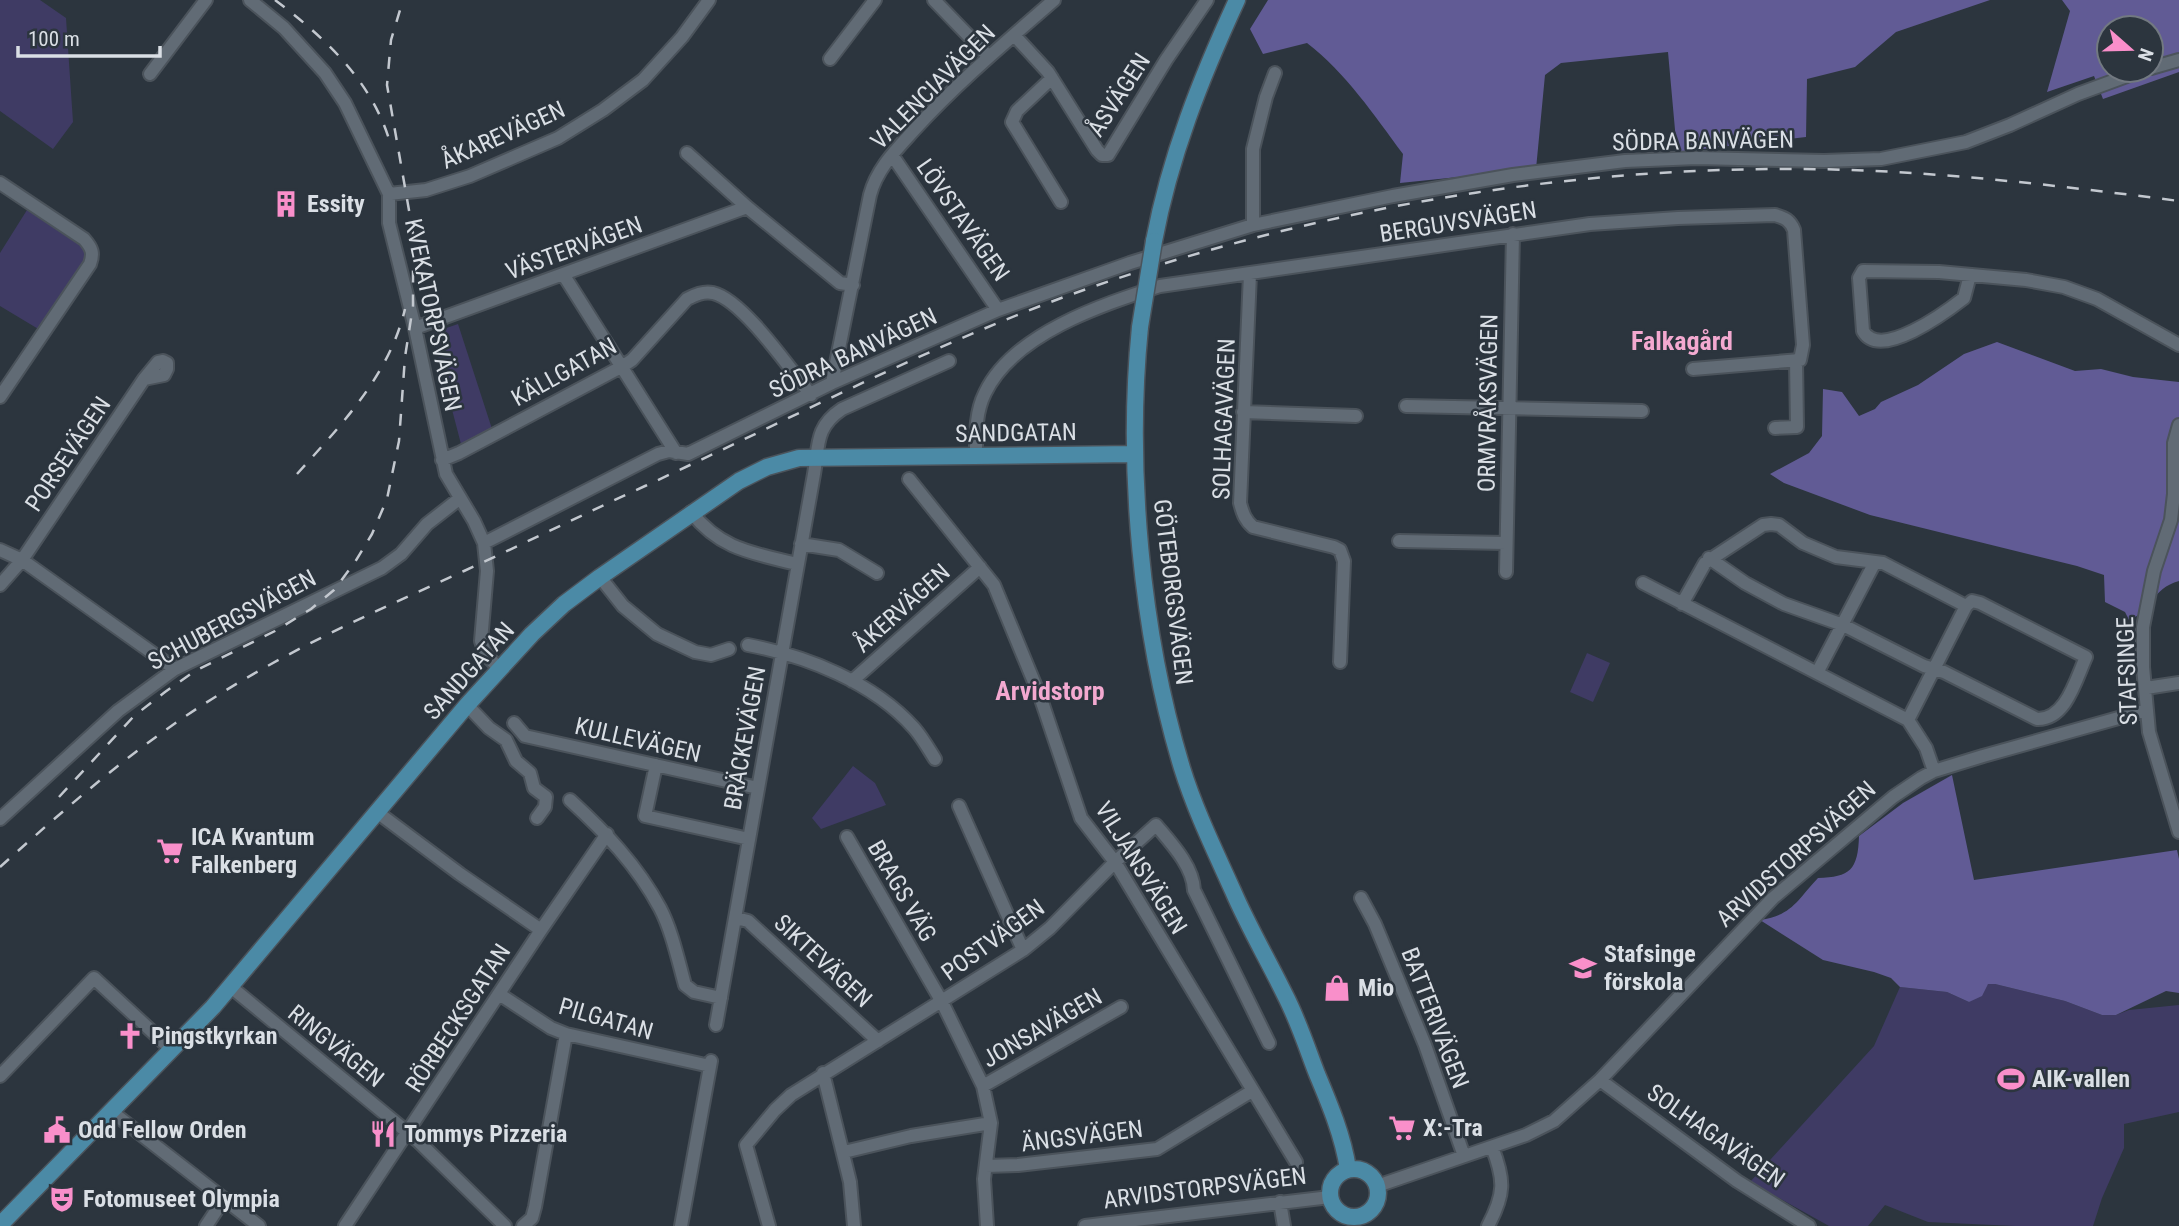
<svg xmlns="http://www.w3.org/2000/svg" width="2179" height="1226" font-family="'Roboto Condensed',sans-serif">
<style>
.green{fill:#3f3b64}
.forest{fill:#615b95;fill-rule:evenodd}
.lines{fill:none;stroke-linecap:round;stroke-linejoin:round}
.minor-casing{stroke:#4b535b;stroke-width:16}
.major-casing{stroke:#4b535b;stroke-width:19}
.minor{stroke:#616b75;stroke-width:12}
.major{stroke:#4b8aa6;stroke-width:16}
.rail{stroke:#c3c8cf;stroke-width:2.5;stroke-dasharray:12 12;stroke-linecap:butt}
.major-bridge-casing{stroke:#4b535b;stroke-width:19;stroke-linecap:butt}
.major-bridge{stroke:#4b8aa6;stroke-width:16}
.labels{text-anchor:middle;stroke-width:5;stroke-linejoin:round;paint-order:stroke}
.street-label{font-size:24px;fill:#dadfe5;stroke:#2c353e}
.poi-label{font-size:24px;font-weight:bold;fill:#dadfe5;stroke:#2c353e;text-anchor:start}
.neighbourhood-label{font-size:26px;font-weight:bold;fill:#f3a9d0;stroke:#2c353e}
</style>
<rect width="100%" height="100%" fill="#2c353e"/>
<path class="green" d="M0 0H40L66 18 73 122 53 149 0 111Z
M27 210 87 250V259L40 330 0 306V253Z
M458 324 493 432 461 444 432 333Z
M1587 653 1610 663 1593 702 1570 692Z
M853 766 875 783 886 805 821 829 812 818Z
M1988 984H1995L2065 1001 2102 1015H2116L2129 1010 2179 1005V1112L2124 1124V1148L2102 1198 2093 1226H2015L1928 1222 1885 1205 1868 1226H1829L1750 1182 1874 1046 1900 987 1947 992 1969 1002Z"/>
<path class="forest" d="M1268 0H1990L1896 32 1855 67 1807 79 1806 137 1677 152 1668 52 1561 63 1545 75 1536 169 1400 183 1403 154C1374 115 1346 73 1307 43L1263 54 1250 29Z
M2062 0H2179V72L2103 99 2094 76 2047 92 2070 11ZM2109 28H2151V70H2109Z
M1997 342 2075 371 2101 369 2133 377 2179 382V581C2152 588 2150 613 2129 620L2125 612 2105 602 2104 575 2077 566 1870 515 1784 483 1770 474 1809 453 1822 436 1823 389 1842 392 1859 416 1875 409 1881 402 1918 385 1964 354Z
M1952 775 1974 880 2177 850 2179 859V993L2166 991 2116 1015H2102L2065 1001 1995 984H1988L1982 996 1969 1002 1947 992 1900 987 1891 978 1874 972 1823 960 1760 920C1793 915 1797 900 1818 878 1850 877 1858 870 1859 836L1903 803Z"/>
<g class="lines">
<defs>
<path id="minor" d="M250 0 284 28 325 73 345 103 389 194V223L415 328 446 474 474 521 484 543 487 571 481 641 486 655 499 668
M934 0 988 56
M1014 35 1048 72 1097 150 1102 155H1108L1166 60 1207 0
M830 59 875 0
M2151 68 2179 60
M150 74 206 0
M1052 78 1017 111 1012 122 1061 202
M687 153 747 207 840 283 853 285
M892 155 998 310
M0 183 84 239C92 248 94 253 90 264L0 397
M389 194 426 190 470 176 558 138 603 110 643 80 682 37 709 0
M1253 225 1393 196 1513 175 1625 161 1697 158 1824 161 1881 159 1966 142 2010 125 2078 94 2143 70
M563 274 676 453
M1250 274 1240 503C1243 514 1245 520 1253 527L1334 547 1340 550 1344 561 1340 662
M1970 275 1964 298C1946 312 1880 361 1863 331L1859 278 1863 271 1939 272 2026 280 2064 287 2097 299 2179 345
M415 328 747 207
M832 383 870 195C877 168 897 149 915 129 958 82 1006 42 1054 0
M1406 406 1642 411
M1243 412 1356 416
M2179 425 2174 443V494L2171 520 2154 571 2143 627V667L2149 732 2179 832
M1775 428 1797 427 1796 360
M976 457C976 435 975 413 985 393 1013 334 1101 305 1160 286L1590 224 1678 218 1775 215C1785 218 1790 220 1794 230L1803 345 1800 360 1693 369
M442 460 459 453 623 366 632 360 687 299C695 295 703 291 713 293 743 300 790 369 811 395
M909 479 994 585 1041 699 1081 818 1115 862 1296 1162
M691 512C721 550 753 553 797 564
M1399 541 1506 543
M484 543 658 454 669 451 688 454 832 383 998 310 1130 263 1253 225V149L1266 97 1275 73
M801 544 839 550 877 573
M0 550 22 560 175 669
M1506 572 1513 234
M600 577 623 606 657 634 695 652 711 655 729 649
M1643 583 1908 720 1926 748 1934 771
M0 585 22 560 144 379 158 362 163 361 167 363V369L164 375 144 379
M1682 604 1705 563 1763 525 1771 524 1779 525 1803 543 1836 557 1883 563 1966 606 1972 601 1980 603 2086 657C2076 679 2066 720 2037 719L1944 672 1924 666 1843 625 1784 604 1745 583 1709 558
M748 645C806 656 873 682 914 728 922 737 928 748 935 759
M1817 673 1875 562
M852 681 980 567
M2146 688 2179 683
M467 705 489 728 506 740 516 761 530 773 534 788 546 797 545 807 537 818
M1908 720 1966 606
M514 723 525 736 758 788
M656 765 645 816 749 839
M570 800C605 832 637 865 660 908 672 931 678 960 685 985L694 992 721 998
M959 806 1023 950
M377 812 460 874 541 930
M0 819 118 711 175 669 382 568 401 554 427 524 459 499
M847 837 942 1002 983 1086 991 1123 984 1179 987 1226
M1361 898 1375 924 1425 1045 1464 1156
M736 918 748 921 878 1041
M231 987 418 1141 505 1226
M499 994 551 1028 566 1034 710 1066
M716 1025 814 474C819 445 815 427 842 409L949 361
M823 1073 850 1182 854 1226
M0 1076 94 978 172 1050
M1600 1080 1737 1181 1809 1226
M983 1086 1121 1007
M112 1112 259 1226
M844 1152 911 1136 991 1123
M986 1166 1018 1165 1157 1149 1252 1091
M1377 1186 1526 1135 1554 1121 1600 1080 1773 898 1893 797 1921 778 1934 771 1983 756 2147 710
M1280 1202 1284 1226
M206 1226 224 1199
M345 1226 541 930 607 834
M523 1226 532 1218 535 1207 566 1034
M681 1226 711 1061
M769 1226 746 1145 775 1110 791 1095 1023 950 1050 928 1115 862 1156 825C1171 843 1193 866 1194 890L1269 1043
M1085 1226 1330 1197
M1488 1226C1505 1194 1505 1180 1492 1147"/>
<path id="major" d="M1154 241C1170 156 1201 78 1237 0
M1140 327C1126 467 1141 633 1182 768 1195 810 1215 851 1233 891 1248 926 1268 960 1285 995 1298 1020 1307 1048 1317 1074 1330 1105 1343 1136 1348 1169
M1330 1193a24 24 0 1 1 48 0a24 24 0 1 1-48 0Z
M0 1225 213 1007 467 705 532 634 564 604 600 577 739 481 767 467 799 458 1134 454"/>
</defs>
<use href="#minor" class="minor-casing"/>
<use href="#major" class="major-casing"/>
<use href="#minor" class="minor"/>
<use href="#major" class="major"/>
<path class="rail" d="M275 0C324 37 370 79 389 139
M297 474C341 425 389 376 405 309
M59 797 134 716 165 692 195 671 275 631 311 609 334 590 355 562 372 534 387 499 399 441 405 357 413 306V233L387 85 391 40 403 0
M0 867C67 807 135 747 212 699 292 648 378 610 464 571 525 543 584 514 645 486 784 422 921 350 1064 297 1299 212 1553 167 1804 169 1929 170 2054 185 2179 201"/>
<defs>
<path id="major-bridge" d="M1140 327 1154 241"/>
</defs>
<use href="#major-bridge" class="major-bridge-casing"/>
<use href="#major-bridge" class="major-bridge"/>
</g>
<defs>
<symbol id="building-bare" viewBox="-9 -9 18 18"><path d="M-4-6H4V6H1V3H-1V6H-4ZM-2.5-4.3h1.7v1.8h-1.7ZM.8-4.3h1.7v1.8H.8ZM-2.5-1h1.7V.8h-1.7ZM.8-1h1.7V.8H.8Z" fill="#f98fca" stroke="#2c353e" stroke-width="2.5" paint-order="stroke"/></symbol>
<symbol id="supermarket-bare" viewBox="-9 -9 18 18"><path d="M-6-5.5h2.5l.6 2H6L4.5 2H-2.5L-4.4-4H-6ZM-1.5 3.2a1.3 1.3 0 1 0 .1 0ZM3 3.2a1.3 1.3 0 1 0 .1 0Z" fill="#f98fca" stroke="#2c353e" stroke-width="2.5" paint-order="stroke"/></symbol>
<symbol id="school-bare" viewBox="-9 -9 18 18"><path d="M0-5L7-2L0 1L-7-2ZM-4 1L0 2.5L4 1V4Q0 6-4 4Z" fill="#f98fca" stroke="#2c353e" stroke-width="2.5" paint-order="stroke"/></symbol>
<symbol id="shop-bare" viewBox="-9 -9 18 18"><path d="M-5-2.5h2.3a2.7 3.5 0 0 1 5.4 0H5L5.5 6h-11ZM-1.5-2.5h3a1.5 2.3 0 0 0-3 0Z" fill="#f98fca" stroke="#2c353e" stroke-width="2.5" paint-order="stroke"/></symbol>
<symbol id="church-bare" viewBox="-9 -9 18 18"><path d="M-1.2-6h2.4v3.5h3.3v2.4h-3.3V6h-2.4V-.1h-3.3v-2.4h3.3Z" fill="#f98fca" stroke="#2c353e" stroke-width="2.5" paint-order="stroke"/></symbol>
<symbol id="stadium-bare" viewBox="-9 -9 18 18"><path d="M0-5a6.5 5 0 1 0 0 10a6.5 5 0 1 0 0-10ZM-3.5-1.8h7v3.6h-7Z" fill="#f98fca" stroke="#2c353e" stroke-width="2.5" paint-order="stroke"/></symbol>
<symbol id="civic-bare" viewBox="-9 -9 18 18"><path d="M-.6-6.5H3V-4.5H.6V-3L4-1V1h2V6H-6V1h2V-1L-.6-3ZM-1.2 2.5V6h2.4V2.5Z" fill="#f98fca" stroke="#2c353e" stroke-width="2.5" paint-order="stroke"/></symbol>
<symbol id="restaurant-bare" viewBox="-9 -9 18 18"><path d="M-5-6h1v4h1v-4h1v4h1v-4h1v5L-1.5 .5V6h-2V.5L-5-1ZM5-6V6H3V1.5H1.5Q1.5-4 5-6Z" fill="#f98fca" stroke="#2c353e" stroke-width="2.5" paint-order="stroke"/></symbol>
<symbol id="theatre-bare" viewBox="-9 -9 18 18"><path d="M-5-5.5Q0-4 5-5.5V0Q5 5 0 6Q-5 5-5 0ZM-3.3-2.5H-1v1.5H-3.3ZM1-2.5H3.3v1.5H1ZM-2.8 1Q0 5.5 2.8 1Z" fill="#f98fca" stroke="#2c353e" stroke-width="2.5" paint-order="stroke"/></symbol>
</defs>
<g fill-rule="evenodd">
<use href="#building-bare" x="267" y="185" width="38" height="38"/>
<use href="#supermarket-bare" x="151" y="832" width="38" height="38"/>
<use href="#school-bare" x="1564" y="949" width="38" height="38"/>
<use href="#shop-bare" x="1318" y="969" width="38" height="38"/>
<use href="#church-bare" x="111" y="1017" width="38" height="38"/>
<use href="#stadium-bare" x="1992" y="1060" width="38" height="38"/>
<use href="#supermarket-bare" x="1383" y="1109" width="38" height="38"/>
<use href="#civic-bare" x="38" y="1111" width="38" height="38"/>
<use href="#restaurant-bare" x="364" y="1115" width="38" height="38"/>
<use href="#theatre-bare" x="43" y="1180" width="38" height="38"/>
</g>
<g class="labels">
<g class="street-label">
<text transform="translate(933 87) rotate(-45)" y="8">VALENCIAVÄGEN</text>
<text transform="translate(1119 95) rotate(-57)" y="8">ÅSVÄGEN</text>
<text transform="translate(503 135) rotate(-24)" y="8">ÅKAREVÄGEN</text>
<text transform="translate(1703 141) rotate(-1)" y="8">SÖDRA BANVÄGEN</text>
<text transform="translate(963 220) rotate(55)" y="8">LÖVSTAVÄGEN</text>
<text transform="translate(1458 222) rotate(-9)" y="8">BERGUVSVÄGEN</text>
<text transform="translate(574 248) rotate(-20)" y="8">VÄSTERVÄGEN</text>
<text transform="translate(433 315) rotate(78)" y="8">KVEKATORPSVÄGEN</text>
<text transform="translate(853 353) rotate(-25)" y="8">SÖDRA BANVÄGEN</text>
<text transform="translate(564 372) rotate(-29)" y="8">KÄLLGATAN</text>
<text transform="translate(1488 403) rotate(-89)" y="8">ORMVRÅKSVÄGEN</text>
<text transform="translate(1224 419) rotate(-88)" y="8">SOLHAGAVÄGEN</text>
<text transform="translate(1016 433) rotate(-1)" y="8">SANDGATAN</text>
<text transform="translate(68 454) rotate(-56)" y="8">PORSEVÄGEN</text>
<text transform="translate(1173 592) rotate(83)" y="8">GÖTEBORGSVÄGEN</text>
<text transform="translate(902 608) rotate(-42)" y="8">ÅKERVÄGEN</text>
<text transform="translate(232 620) rotate(-28)" y="8">SCHUBERGSVÄGEN</text>
<text transform="translate(469 671) rotate(-48)" y="8">SANDGATAN</text>
<text transform="translate(2127 671) rotate(-92)" y="8">STAFSINGE</text>
<text transform="translate(745 738) rotate(-80)" y="8">BRÄCKEVÄGEN</text>
<text transform="translate(638 740) rotate(13)" y="8">KULLEVÄGEN</text>
<text transform="translate(1796 854) rotate(-42)" y="8">ARVIDSTORPSVÄGEN</text>
<text transform="translate(1141 868) rotate(58)" y="8">VILJANSVÄGEN</text>
<text transform="translate(902 891) rotate(60)" y="8">BRAGS VÄG</text>
<text transform="translate(993 940) rotate(-36)" y="8">POSTVÄGEN</text>
<text transform="translate(823 961) rotate(43)" y="8">SIKTEVÄGEN</text>
<text transform="translate(458 1018) rotate(-57)" y="8">RÖRBECKSGATAN</text>
<text transform="translate(1435 1018) rotate(69)" y="8">BATTERIVÄGEN</text>
<text transform="translate(606 1019) rotate(16)" y="8">PILGATAN</text>
<text transform="translate(1042 1028) rotate(-30)" y="8">JONSAVÄGEN</text>
<text transform="translate(336 1046) rotate(39)" y="8">RINGVÄGEN</text>
<text transform="translate(1082 1136) rotate(-7)" y="8">ÄNGSVÄGEN</text>
<text transform="translate(1716 1136) rotate(35)" y="8">SOLHAGAVÄGEN</text>
<text transform="translate(1205 1188) rotate(-7)" y="8">ARVIDSTORPSVÄGEN</text>
</g>
<g class="poi-label">
<text x="307" y="212">Essity</text>
<text x="191" y="845">ICA Kvantum<tspan x="191" dy="28">Falkenberg</tspan></text>
<text x="1604" y="962">Stafsinge<tspan x="1604" dy="28">förskola</tspan></text>
<text x="1358" y="996">Mio</text>
<text x="151" y="1044">Pingstkyrkan</text>
<text x="2032" y="1087">AIK-vallen</text>
<text x="1423" y="1136">X:-Tra</text>
<text x="78" y="1138">Odd Fellow Orden</text>
<text x="404" y="1142">Tommys Pizzeria</text>
<text x="83" y="1207">Fotomuseet Olympia</text>
</g>
<g class="neighbourhood-label">
<text x="1682" y="350">Falkagård</text>
<text x="1050" y="700">Arvidstorp</text>
</g>
</g>
<g transform="translate(2130 49) rotate(110)"><circle r="33" fill="#2c353e" stroke="#727981" stroke-width="2"/>
<path d="M0-5L12 26L0 18L-12 26Z" fill="#f98fca"/>
<text y="-10" font-size="19" font-weight="bold" text-anchor="middle" fill="#dadfe5">N</text>
</g>
<path d="M18 46v10h142v-10" fill="none" stroke="#dadfe5" stroke-width="3.5"/>
<text x="28" y="46" font-size="21" fill="#dadfe5" stroke="#2c353e" stroke-width="5" paint-order="stroke">100 m</text>
</svg>
